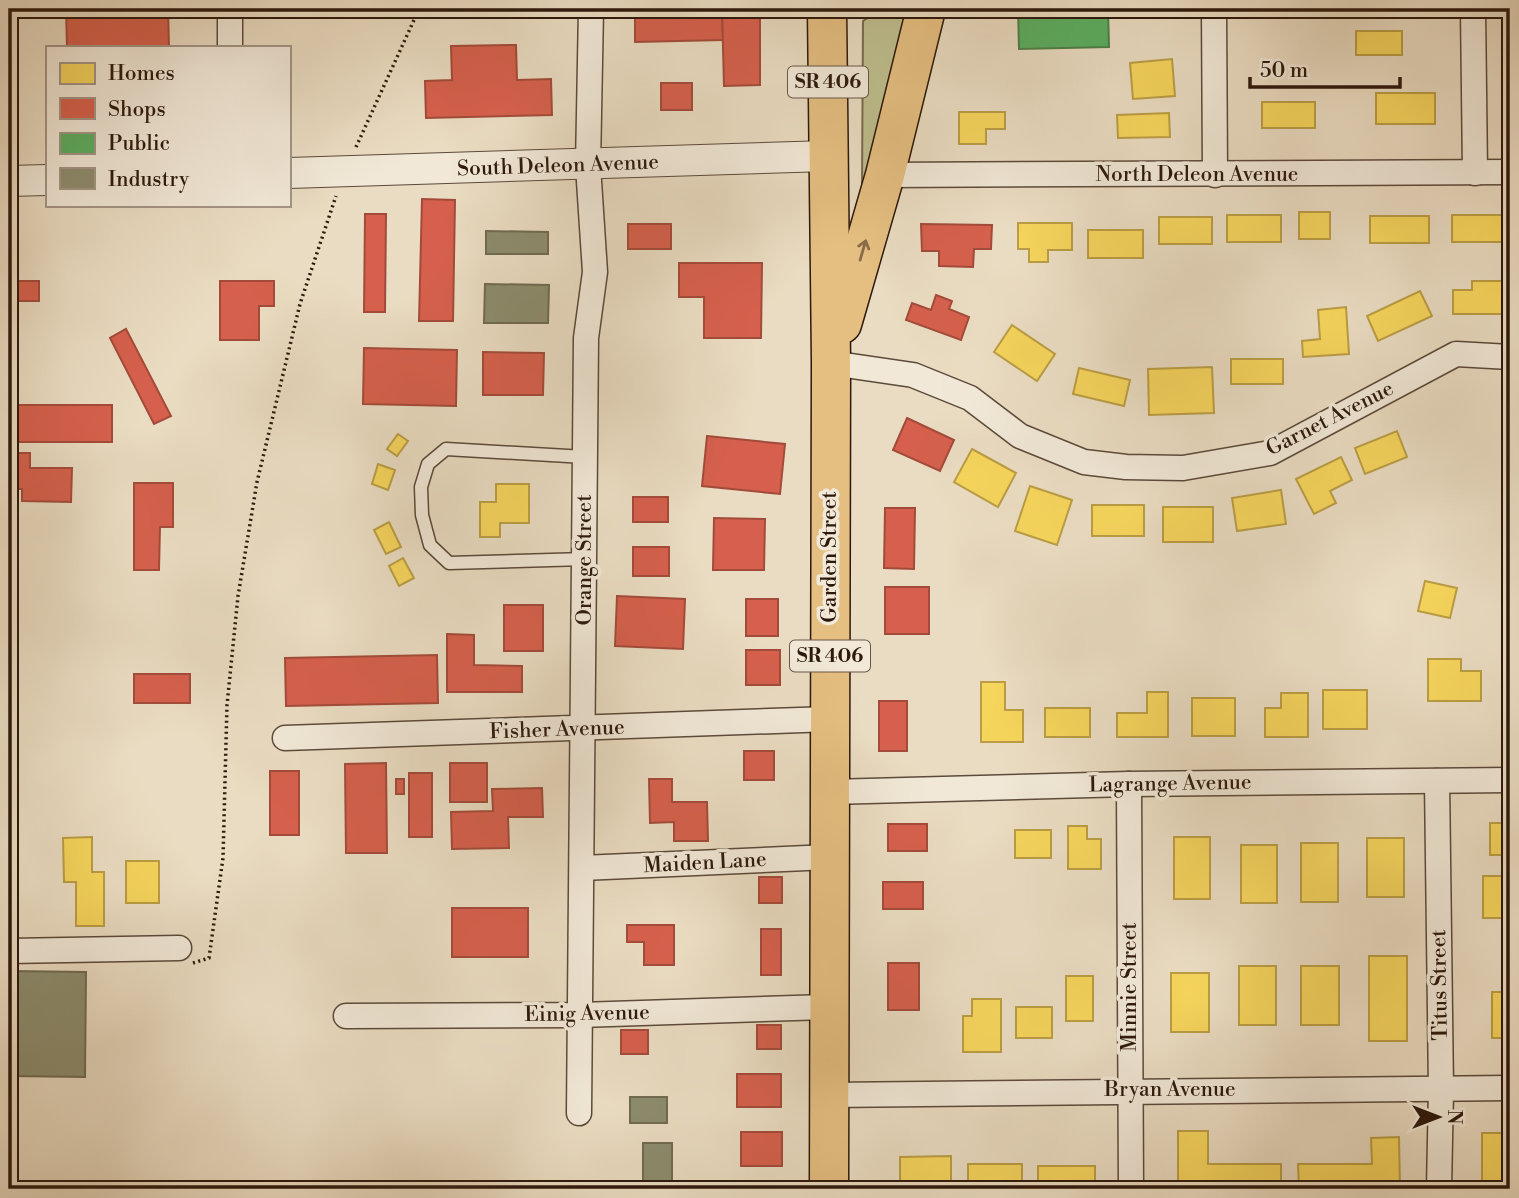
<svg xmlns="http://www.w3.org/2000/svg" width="1519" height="1198" font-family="'Libre Bodoni',serif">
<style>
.green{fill:#bebe8e;stroke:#766c4d;stroke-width:2}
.homes{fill:#f6d55c;stroke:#ba9d44;stroke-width:2}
.shops{fill:#d6604d;stroke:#a34b3a;stroke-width:2}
.public{fill:#5aae61;stroke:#4c8148;stroke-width:2}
.industry{fill:#8c8c6e;stroke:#706a51;stroke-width:2}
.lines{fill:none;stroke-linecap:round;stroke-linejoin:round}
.service-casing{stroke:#5c4a3a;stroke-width:15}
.minor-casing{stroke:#5c4a3a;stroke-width:27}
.tertiary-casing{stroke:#5c4a3a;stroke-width:32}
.primary-casing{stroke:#2d190c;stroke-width:41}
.path{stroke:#2d190c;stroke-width:3.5;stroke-dasharray:2 3.5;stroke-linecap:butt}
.service{stroke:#f1e8d7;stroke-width:12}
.minor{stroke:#f1e8d7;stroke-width:24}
.tertiary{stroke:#f1e8d7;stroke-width:30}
.primary{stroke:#e5be81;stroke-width:38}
.oneway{stroke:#896c46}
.labels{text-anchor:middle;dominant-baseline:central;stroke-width:7;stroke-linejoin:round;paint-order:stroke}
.shield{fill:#f1e8d7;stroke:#685749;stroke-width:2}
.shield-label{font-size:19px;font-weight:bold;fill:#2d190c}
.street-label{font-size:21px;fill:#2d190c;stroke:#f1e8d7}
</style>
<rect width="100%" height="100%" fill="#eadcc2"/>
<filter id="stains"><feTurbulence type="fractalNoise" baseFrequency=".00286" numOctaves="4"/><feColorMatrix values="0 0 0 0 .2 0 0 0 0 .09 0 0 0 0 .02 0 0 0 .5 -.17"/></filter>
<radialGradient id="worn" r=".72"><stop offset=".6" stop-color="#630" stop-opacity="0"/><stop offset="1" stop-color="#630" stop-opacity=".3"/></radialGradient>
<polygon class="green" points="912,10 862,188 863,21 874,14"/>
<g class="homes">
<rect x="1397" y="9" width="29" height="4"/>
<rect x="1356" y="31" width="46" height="24"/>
<polygon points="1172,59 1175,96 1133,99 1130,63"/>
<rect x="1376" y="93" width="59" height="31"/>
<rect x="1262" y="102" width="53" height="26"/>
<polygon points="959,112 1005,112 1005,129 986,129 986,144 959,144"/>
<polygon points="1169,113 1170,137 1118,138 1117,115"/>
<rect x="1299" y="212" width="31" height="27"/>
<rect x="1227" y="215" width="54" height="27"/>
<rect x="1452" y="215" width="58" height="27"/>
<rect x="1370" y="216" width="59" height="27"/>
<rect x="1159" y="217" width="53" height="27"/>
<polygon points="1018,223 1072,223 1072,250 1048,250 1048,262 1029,262 1029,249 1018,249"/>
<rect x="1088" y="230" width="55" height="28"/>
<polygon points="1472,281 1504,281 1504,314 1453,314 1453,290 1472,290"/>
<polygon points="1420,291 1432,316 1378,341 1367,316"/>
<polygon points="1346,307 1349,354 1303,357 1302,341 1320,339 1318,310"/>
<polygon points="1012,325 1055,354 1037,381 994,352"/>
<rect x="1231" y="359" width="52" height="25"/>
<polygon points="1212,367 1214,413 1149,415 1148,369"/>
<polygon points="1079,368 1130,380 1124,406 1073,394"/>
<polygon points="1397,431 1407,457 1365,474 1355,448"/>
<polygon points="398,434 408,441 397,456 387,449"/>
<polygon points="972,449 1016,473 998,507 954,482"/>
<polygon points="1341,457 1352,480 1330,491 1336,503 1314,514 1296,479"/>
<polygon points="378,464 395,470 388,490 372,484"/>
<polygon points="496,484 529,484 529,523 500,523 500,537 480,537 480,502 496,502"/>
<polygon points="1030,486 1072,500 1057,545 1015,531"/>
<polygon points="1281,490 1286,524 1237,531 1232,498"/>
<rect x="1092" y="505" width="52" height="31"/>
<rect x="1163" y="507" width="50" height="35"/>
<polygon points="389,522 401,547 386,554 374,530"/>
<polygon points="403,558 414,578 399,586 389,566"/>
<polygon points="1425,581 1457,588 1450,618 1418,611"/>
<polygon points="1428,659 1461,659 1461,671 1481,671 1481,701 1428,701"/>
<polygon points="981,682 1005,682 1005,710 1023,710 1023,742 981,742"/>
<rect x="1323" y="690" width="44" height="39"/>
<polygon points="1147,692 1168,692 1168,737 1117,737 1117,713 1147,713"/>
<polygon points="1281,693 1308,693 1308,737 1265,737 1265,708 1281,708"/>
<rect x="1192" y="698" width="43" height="38"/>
<rect x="1045" y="708" width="45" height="29"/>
<rect x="1490" y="823" width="20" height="32"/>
<polygon points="1068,826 1087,826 1087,839 1101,839 1101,869 1068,869"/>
<rect x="1015" y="830" width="36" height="28"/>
<polygon points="92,837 92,872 104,872 104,926 76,926 76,882 64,882 63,838"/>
<rect x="1174" y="837" width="36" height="62"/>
<rect x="1367" y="838" width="37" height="59"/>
<rect x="1301" y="843" width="37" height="59"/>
<rect x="1241" y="845" width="36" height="58"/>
<rect x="126" y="861" width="33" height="42"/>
<rect x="1483" y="876" width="27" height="42"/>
<rect x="1369" y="956" width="38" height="85"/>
<rect x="1239" y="966" width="37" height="59"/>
<rect x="1301" y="966" width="38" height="59"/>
<rect x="1171" y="973" width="38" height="59"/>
<rect x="1066" y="976" width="27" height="45"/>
<rect x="1492" y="992" width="18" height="46"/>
<polygon points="972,999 1001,999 1001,1052 963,1052 963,1016 972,1016"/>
<rect x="1016" y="1007" width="36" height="31"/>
<polygon points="1178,1131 1208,1131 1208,1164 1281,1164 1281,1189 1178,1189"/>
<rect x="1482" y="1133" width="28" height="56"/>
<polygon points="1399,1137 1400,1189 1299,1189 1298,1164 1372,1164 1371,1138"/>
<polygon points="951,1156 951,1189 900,1189 900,1157"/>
<rect x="968" y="1164" width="54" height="25"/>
<rect x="1038" y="1166" width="57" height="23"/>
</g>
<g class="shops">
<polygon points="66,9 168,9 169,47 67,47"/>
<polygon points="635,9 722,9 723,40 635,42"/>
<polygon points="722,9 760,9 760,85 724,86"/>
<polygon points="516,45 517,80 551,79 552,115 426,118 425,81 452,80 451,46"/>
<rect x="661" y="83" width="31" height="27"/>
<polygon points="422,199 455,200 453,321 419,321"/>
<polygon points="365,214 386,214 385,312 364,312"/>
<rect x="628" y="224" width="43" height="25"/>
<polygon points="921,224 992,225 991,249 974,249 973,267 939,266 939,251 922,251"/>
<polygon points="679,263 762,263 761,338 704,338 704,297 679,297"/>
<rect x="17" y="281" width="22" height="20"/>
<polygon points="220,281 274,281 274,306 259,306 259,340 220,340"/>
<polygon points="936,295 952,301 949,309 969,317 961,340 906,320 912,303 931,310"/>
<polygon points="126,329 171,416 154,424 110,338"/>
<polygon points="364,348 457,350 456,406 363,404"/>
<polygon points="483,352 544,353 543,395 483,395"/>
<rect x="18" y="405" width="94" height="37"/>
<polygon points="907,418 954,440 940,471 893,450"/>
<polygon points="707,436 785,444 780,494 702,486"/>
<polygon points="9,453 30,453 30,468 72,468 71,502 22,501 22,489 9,489"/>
<polygon points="134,483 173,483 173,527 160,527 159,570 134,570"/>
<rect x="633" y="497" width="35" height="25"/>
<polygon points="885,508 915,508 914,569 884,568"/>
<polygon points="714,518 765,519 764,570 713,570"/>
<rect x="633" y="547" width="36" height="29"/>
<rect x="885" y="587" width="44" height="47"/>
<polygon points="617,596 685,599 683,649 615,646"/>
<rect x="746" y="599" width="32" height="37"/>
<rect x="504" y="605" width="39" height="46"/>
<polygon points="447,634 474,635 474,665 522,666 522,692 447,692"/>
<rect x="746" y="650" width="34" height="35"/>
<polygon points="437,655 438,703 286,706 285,658"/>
<rect x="134" y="674" width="56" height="29"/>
<rect x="879" y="701" width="28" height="50"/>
<rect x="744" y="751" width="30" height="29"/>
<polygon points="386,763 387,853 346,853 345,764"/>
<rect x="450" y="763" width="37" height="39"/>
<rect x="270" y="771" width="29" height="64"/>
<rect x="409" y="773" width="23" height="64"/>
<rect x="396" y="779" width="8" height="15"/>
<polygon points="649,779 672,779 672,802 707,802 708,841 674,841 674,822 650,823"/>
<polygon points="542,788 543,817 508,817 509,848 452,849 451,812 493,811 492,789"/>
<rect x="888" y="824" width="39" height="27"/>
<rect x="759" y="877" width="23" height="26"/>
<rect x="883" y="882" width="40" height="27"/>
<rect x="452" y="908" width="76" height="49"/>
<polygon points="627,925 674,925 674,965 644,965 644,942 627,942"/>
<rect x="761" y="929" width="20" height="46"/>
<rect x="888" y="963" width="31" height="47"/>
<rect x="757" y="1025" width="24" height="24"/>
<rect x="621" y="1030" width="27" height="24"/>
<rect x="737" y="1074" width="44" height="33"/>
<rect x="741" y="1132" width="41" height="34"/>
</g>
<polygon class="public" points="1018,9 1108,9 1109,47 1019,49"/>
<g class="industry">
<polygon points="486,231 548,232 548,254 486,254"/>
<polygon points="485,284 549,285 548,323 484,323"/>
<polygon points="9,971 86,972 85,1077 9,1076"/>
<rect x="630" y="1097" width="37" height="26"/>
<rect x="643" y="1143" width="29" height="38"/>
</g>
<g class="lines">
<defs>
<polyline id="service" points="585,559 449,563 430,545 422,515 421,487 428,464 446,449 585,457"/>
<g id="minor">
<polyline points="1214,9 1215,175"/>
<polyline points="1473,9 1475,173"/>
<polyline points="230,47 230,9"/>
<polyline points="885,175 1510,172"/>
<polyline points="831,363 913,375 970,398 1020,436 1084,462 1126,467 1183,468 1270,453 1456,354 1510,357"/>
<polyline points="285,738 830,719"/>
<polyline points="1437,781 1441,1090 1439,1189"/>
<polyline points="1129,784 1131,1189"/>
<polyline points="830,792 1129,784 1510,780"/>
<polyline points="582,868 829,857"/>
<polyline points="9,951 179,948"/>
<polyline points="346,1016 580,1015 827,1007"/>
<polyline points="829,1095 1510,1088"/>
<polyline points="579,1113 586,338 595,272 588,166 591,9"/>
</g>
<g id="tertiary">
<polyline points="289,173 828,156"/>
<polyline points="9,181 47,180"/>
</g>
<g id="primary">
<polyline points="827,9 831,363 829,1189"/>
<polyline points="842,324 885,175 926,9"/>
</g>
</defs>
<use href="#service" class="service-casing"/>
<use href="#minor" class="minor-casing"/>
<use href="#tertiary" class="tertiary-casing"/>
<use href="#primary" class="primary-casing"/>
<g class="path">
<polyline points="356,147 419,9"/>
<polyline points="193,963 209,958 223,858 227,705 238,596 257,482 300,304 336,196"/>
</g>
<use href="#service" class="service"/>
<use href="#minor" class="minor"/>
<use href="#tertiary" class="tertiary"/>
<use href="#primary" class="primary"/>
</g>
<defs><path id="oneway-shaft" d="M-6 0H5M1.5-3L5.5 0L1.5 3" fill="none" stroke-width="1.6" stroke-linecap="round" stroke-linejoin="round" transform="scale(1.75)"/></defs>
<use class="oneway" href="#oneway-shaft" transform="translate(863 250) rotate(-74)"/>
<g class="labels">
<g class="shield">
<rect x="788" y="66.5" width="80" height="31" rx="5"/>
<rect x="790" y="640.5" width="80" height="31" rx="5"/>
</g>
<g class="shield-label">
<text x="828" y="82">SR 406</text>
<text x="830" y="656">SR 406</text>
</g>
<g class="street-label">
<text transform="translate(558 166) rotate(-2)">South Deleon Avenue</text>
<text x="1197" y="175">North Deleon Avenue</text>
<text transform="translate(1330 419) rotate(-27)">Garnet Avenue</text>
<text transform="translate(830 557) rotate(-90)">Garden Street</text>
<text transform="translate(585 560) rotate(-90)">Orange Street</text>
<text transform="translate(557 730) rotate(-2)">Fisher Avenue</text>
<text transform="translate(1170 784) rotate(-1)">Lagrange Avenue</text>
<text transform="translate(705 863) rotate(-3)">Maiden Lane</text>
<text transform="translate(1440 985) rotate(-91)">Titus Street</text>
<text transform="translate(1130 987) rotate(-90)">Minnie Street</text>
<text transform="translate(587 1014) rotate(-1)">Einig Avenue</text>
<text x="1170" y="1090">Bryan Avenue</text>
</g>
</g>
<rect width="1519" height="1198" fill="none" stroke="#eadcc2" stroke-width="35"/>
<rect x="10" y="10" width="1498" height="1177" fill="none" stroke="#2d190c" stroke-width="3.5"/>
<rect x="18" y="18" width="1484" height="1163" fill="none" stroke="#2d190c" stroke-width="2"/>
<rect x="46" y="46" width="245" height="161" fill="#f1e8d7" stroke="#a39586" stroke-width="2"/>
<rect x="60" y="63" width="35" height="21" fill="#f6d55c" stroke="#a39586" stroke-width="2"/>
<text x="108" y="80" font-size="21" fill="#2d190c">Homes</text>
<rect x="60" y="98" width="35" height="21" fill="#d6604d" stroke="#a39586" stroke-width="2"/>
<text x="108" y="116" font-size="21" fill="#2d190c">Shops</text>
<rect x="60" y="133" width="35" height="21" fill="#5aae61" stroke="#a39586" stroke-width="2"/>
<text x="108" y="150" font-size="21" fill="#2d190c">Public</text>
<rect x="60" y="168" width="35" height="21" fill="#8c8c6e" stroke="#a39586" stroke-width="2"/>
<text x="108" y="186" font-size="21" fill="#2d190c">Industry</text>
<g transform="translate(1438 1117) rotate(90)" stroke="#f1e8d7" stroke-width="5" paint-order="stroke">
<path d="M0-5L12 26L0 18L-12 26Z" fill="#2d190c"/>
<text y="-10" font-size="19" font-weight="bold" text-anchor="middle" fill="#2d190c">N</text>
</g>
<path d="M1250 77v10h150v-10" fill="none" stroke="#2d190c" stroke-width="3.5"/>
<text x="1260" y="77" font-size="21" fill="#2d190c" stroke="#f1e8d7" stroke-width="5" paint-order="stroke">50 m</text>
<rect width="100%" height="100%" filter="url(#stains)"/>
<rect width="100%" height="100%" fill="url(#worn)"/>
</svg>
